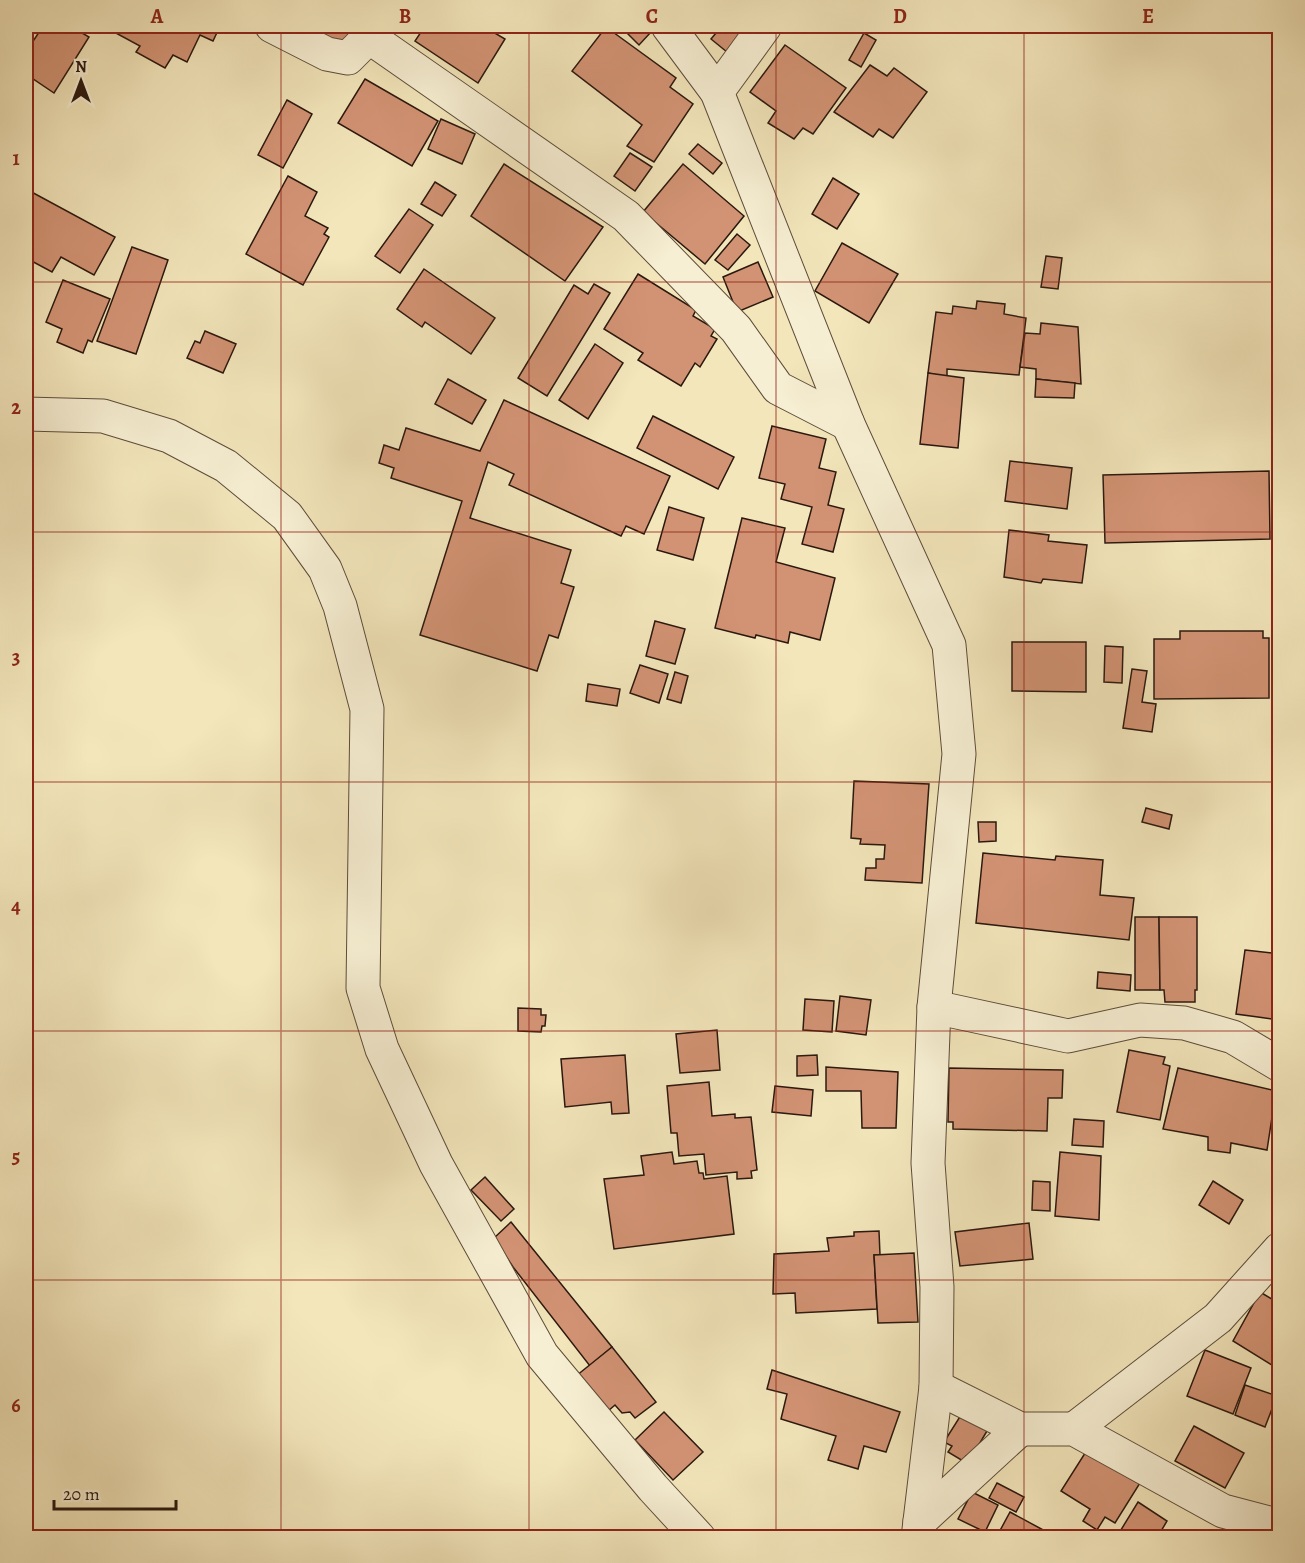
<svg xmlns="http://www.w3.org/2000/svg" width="1305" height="1563" font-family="Alegreya,serif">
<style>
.building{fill:#d29374;stroke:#2b180f;stroke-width:1.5}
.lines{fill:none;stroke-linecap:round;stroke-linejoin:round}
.minor-casing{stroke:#5d4c3a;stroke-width:35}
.minor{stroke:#f7efd3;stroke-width:33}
.grid{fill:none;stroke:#8f2418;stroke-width:1.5;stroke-opacity:0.55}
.neatline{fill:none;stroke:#8f2418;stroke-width:2}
.grid-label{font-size:20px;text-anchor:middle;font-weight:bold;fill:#8f2418}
</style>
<rect width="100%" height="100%" fill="#f3e6bb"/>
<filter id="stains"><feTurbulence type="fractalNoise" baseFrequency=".00333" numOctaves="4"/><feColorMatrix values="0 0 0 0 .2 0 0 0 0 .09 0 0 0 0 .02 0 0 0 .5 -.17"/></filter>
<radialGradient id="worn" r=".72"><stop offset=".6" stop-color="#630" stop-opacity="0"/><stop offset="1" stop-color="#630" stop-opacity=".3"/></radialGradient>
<g class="building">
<polygon points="43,26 86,26 82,33 89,37 54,93 26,74 26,52"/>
<polygon points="103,26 220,26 213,41 200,35 187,62 173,55 165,68 136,52 140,46"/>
<polygon points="302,26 353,26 343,44 336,44"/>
<polygon points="425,26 483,26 505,39 478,83 415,41"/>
<polygon points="623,26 645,26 651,32 639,45 626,32 628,30"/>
<polygon points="722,26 749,26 727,52 711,39"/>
<polygon points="606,27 676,78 670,87 693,104 654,162 627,146 642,125 572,71"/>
<polygon points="864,33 876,40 861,67 849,60"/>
<polygon points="785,45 846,88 813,134 803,128 794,139 768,123 776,111 750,92"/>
<polygon points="870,65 887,76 894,68 927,92 893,138 879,129 873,137 834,112"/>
<polygon points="365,79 438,121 412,166 338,123"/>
<polygon points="287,100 312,114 283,168 258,155"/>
<polygon points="441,119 475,134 462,164 428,149"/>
<polygon points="698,144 722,163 713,174 689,154"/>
<polygon points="630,153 652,167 635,191 614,176"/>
<polygon points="504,164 603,227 565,281 471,216"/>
<polygon points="683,164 744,216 705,264 643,212"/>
<polygon points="288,176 317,192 305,216 328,228 324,234 329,237 303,285 246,254"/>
<polygon points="833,178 859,194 837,229 812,214"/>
<polygon points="435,182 456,195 442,216 421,204"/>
<polygon points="26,189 115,237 94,275 61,257 52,272 26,258"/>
<polygon points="409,209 433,225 400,273 375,256"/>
<polygon points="737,234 750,245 728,270 715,260"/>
<polygon points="842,243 898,274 869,323 815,291"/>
<polygon points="132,247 168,260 136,354 97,341"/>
<polygon points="1046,256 1062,258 1058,289 1041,287"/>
<polygon points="758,262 773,297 737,312 723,277"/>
<polygon points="424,269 495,318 471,354 425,322 422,327 397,309"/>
<polygon points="638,274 696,310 693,316 715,329 711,336 717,339 700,367 695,363 681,386 638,360 643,353 604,329"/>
<polygon points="63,280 110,299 92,342 88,340 83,353 57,342 62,329 46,322"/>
<polygon points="594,284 610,293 547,396 518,378 574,285 588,294"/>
<polygon points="977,301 1005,304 1004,314 1026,318 1019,375 947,369 947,377 928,373 936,312 952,314 953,306 976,309"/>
<polygon points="1041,323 1078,327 1081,384 1036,379 1036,369 1020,367 1025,333 1040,334"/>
<polygon points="205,331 236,344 223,373 187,358 195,341 200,343"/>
<polygon points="595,344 623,363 588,419 559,400"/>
<polygon points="928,373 964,378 958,448 920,444"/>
<polygon points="448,379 486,400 472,424 435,404"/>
<polygon points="1036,379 1075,383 1074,398 1035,397"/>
<polygon points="504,400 670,476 644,534 626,526 621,536 509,485 514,474 488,462 470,518 571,550 561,583 574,587 558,638 549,635 537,671 420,635 462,501 391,478 394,468 379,463 384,445 399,450 406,428 480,451"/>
<polygon points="653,416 734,457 718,489 637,448"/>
<polygon points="772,426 826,439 819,468 836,472 828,505 844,509 833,552 802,544 812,507 781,499 785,484 759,478"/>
<polygon points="1010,461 1072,468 1067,509 1005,501"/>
<polygon points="1269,471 1270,539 1105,543 1103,475"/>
<polygon points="669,507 704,518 693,560 657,550"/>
<polygon points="742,518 785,528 776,562 835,578 820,640 790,632 788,643 756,635 755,638 715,628"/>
<polygon points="1009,530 1049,535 1048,541 1087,545 1082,583 1043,579 1041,583 1004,577"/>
<polygon points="1276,548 1280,548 1280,584"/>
<polygon points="655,621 685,629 675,664 646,656"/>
<polygon points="1180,631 1263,631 1263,638 1269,638 1269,698 1154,699 1154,639 1180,639"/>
<polygon points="1012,642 1086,642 1086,692 1012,691"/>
<polygon points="1105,646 1123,647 1122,683 1104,682"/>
<polygon points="640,665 668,674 659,703 630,693"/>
<polygon points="1132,669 1147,671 1142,702 1156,704 1152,732 1123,728"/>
<polygon points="675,672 688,676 681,703 667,699"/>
<polygon points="588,684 620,689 617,706 586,701"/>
<polygon points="854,781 929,784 922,883 865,880 866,868 876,868 876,859 884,859 885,845 860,844 861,839 851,838"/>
<polygon points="1146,808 1172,815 1169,829 1142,822"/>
<polygon points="978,822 996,822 996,841 979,842"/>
<polygon points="983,853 1055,860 1056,856 1103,860 1100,895 1134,898 1129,940 976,923"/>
<polygon points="1135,917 1159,917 1160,990 1135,990"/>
<polygon points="1159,917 1197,917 1197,990 1195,990 1195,1002 1165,1002 1164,990 1160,990"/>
<polygon points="1245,950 1280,954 1280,1020 1236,1014"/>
<polygon points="1098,972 1131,975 1130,991 1097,988"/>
<polygon points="840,996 871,1000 866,1035 836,1031"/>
<polygon points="805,999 834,1001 832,1032 803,1030"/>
<polygon points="518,1008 541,1009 541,1015 546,1015 545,1026 542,1026 541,1032 518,1031"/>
<polygon points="717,1030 720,1070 680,1073 676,1034"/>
<polygon points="1129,1050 1165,1057 1163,1064 1170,1066 1160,1120 1117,1112"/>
<polygon points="625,1055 629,1113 612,1114 611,1102 565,1107 561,1059"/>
<polygon points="817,1055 818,1075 797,1076 797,1056"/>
<polygon points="826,1067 898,1072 896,1128 862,1128 861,1091 826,1091"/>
<polygon points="949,1068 1063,1070 1062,1098 1048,1098 1047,1131 953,1129 953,1122 948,1122"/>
<polygon points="1178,1068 1276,1091 1267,1150 1231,1143 1230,1153 1208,1150 1208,1137 1163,1129"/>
<polygon points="709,1082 712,1116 735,1114 735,1118 751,1117 757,1170 751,1171 752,1178 737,1179 737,1172 706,1175 704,1154 679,1156 677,1133 671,1133 667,1086"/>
<polygon points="775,1086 813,1090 811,1116 772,1112"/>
<polygon points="1074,1119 1104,1121 1103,1147 1072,1145"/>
<polygon points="1280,1136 1280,1150 1273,1145"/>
<polygon points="672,1152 674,1164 697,1161 699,1173 703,1173 704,1179 727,1176 734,1234 614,1249 604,1179 644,1175 641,1156"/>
<polygon points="1060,1152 1101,1156 1099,1220 1055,1216"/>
<polygon points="485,1177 514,1209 501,1221 471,1190"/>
<polygon points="1033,1181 1050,1182 1050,1211 1032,1210"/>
<polygon points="1213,1181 1243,1200 1229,1224 1199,1205"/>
<polygon points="511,1222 612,1347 590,1366 513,1267 494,1238"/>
<polygon points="1029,1223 1033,1259 960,1266 955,1232"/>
<polygon points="879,1231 880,1255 874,1255 877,1309 796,1313 795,1293 773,1294 774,1254 829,1251 827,1238 854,1236 854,1232"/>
<polygon points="914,1253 918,1322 878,1323 874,1255"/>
<polygon points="1260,1292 1280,1304 1280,1370 1233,1341"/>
<polygon points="612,1347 656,1402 635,1418 630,1412 622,1413 615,1405 608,1411 576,1376"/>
<polygon points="1205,1350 1251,1368 1233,1414 1187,1396"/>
<polygon points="772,1370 900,1412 886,1452 864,1446 858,1469 828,1460 836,1436 781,1419 787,1394 767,1389"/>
<polygon points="1245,1385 1277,1396 1265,1427 1235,1415"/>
<polygon points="664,1412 703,1452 673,1480 635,1440"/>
<polygon points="961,1415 987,1431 971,1458 966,1456 963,1461 948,1452 952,1446 944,1442"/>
<polygon points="1194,1426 1244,1453 1225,1488 1175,1461"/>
<polygon points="1087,1450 1140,1483 1115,1523 1105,1517 1097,1530 1083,1521 1090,1509 1061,1491"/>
<polygon points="997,1483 1024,1497 1016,1512 989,1498"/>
<polygon points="972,1492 998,1505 985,1532 958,1519"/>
<polygon points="1138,1502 1167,1521 1157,1538 1116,1538"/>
<polygon points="1010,1512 1058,1538 996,1538"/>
</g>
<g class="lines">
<defs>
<g id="minor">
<polyline points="272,26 327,54 348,58 369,37 626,216 736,329 778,388 848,424"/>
<polyline points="668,26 717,92 848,424 949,645 959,754 934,1007 928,1163 937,1287 936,1387 918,1538"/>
<polyline points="717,92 765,26"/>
<polyline points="26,414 103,416 169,436 226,466 287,516 325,569 340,606 367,709 363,988 382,1049 436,1164 542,1355 653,1488 699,1538"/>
<polyline points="934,1007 1068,1036 1140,1020 1184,1023 1233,1037 1280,1065"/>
<polyline points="936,1387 1020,1429 1074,1429 1223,1511 1280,1526"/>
<polyline points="1074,1429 1218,1318 1280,1249"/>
<polyline points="920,1521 1020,1429"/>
</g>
</defs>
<use href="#minor" class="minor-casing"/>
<use href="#minor" class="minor"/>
</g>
<path class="grid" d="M281,26V1538M529,26V1538M776,26V1538M1024,26V1538M26,282H1280M26,532H1280M26,782H1280M26,1031H1280M26,1280H1280"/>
<rect width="1305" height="1563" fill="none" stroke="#f3e6bb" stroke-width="66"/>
<g transform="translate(81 81)" stroke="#f7efd3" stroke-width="4.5" paint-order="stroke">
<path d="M0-4.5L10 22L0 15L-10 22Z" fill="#2b180f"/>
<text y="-9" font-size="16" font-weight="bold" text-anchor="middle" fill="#2b180f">N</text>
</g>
<path d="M54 1500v9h122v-9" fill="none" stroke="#2b180f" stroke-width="3"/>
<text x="63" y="1500" font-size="18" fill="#2b180f" stroke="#f7efd3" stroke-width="4.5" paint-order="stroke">20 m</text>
<rect x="33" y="33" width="1239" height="1497" class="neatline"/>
<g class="grid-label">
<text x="157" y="23">A</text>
<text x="405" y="23">B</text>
<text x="652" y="23">C</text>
<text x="900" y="23">D</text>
<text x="1148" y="23">E</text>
<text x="16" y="165">1</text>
<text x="16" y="414">2</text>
<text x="16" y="664">3</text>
<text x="16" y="913">4</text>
<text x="16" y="1163">5</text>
<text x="16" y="1412">6</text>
</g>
<rect width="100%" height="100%" filter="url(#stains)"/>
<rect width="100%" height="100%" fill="url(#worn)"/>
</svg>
